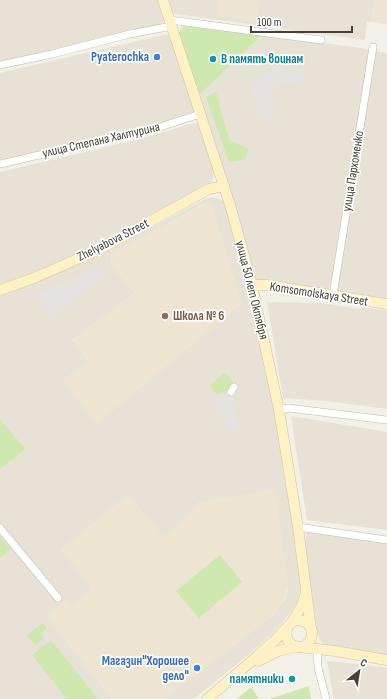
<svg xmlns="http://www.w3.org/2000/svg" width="387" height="699" font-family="'Sofia Sans Condensed',sans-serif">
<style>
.residential{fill:#e7e2d5;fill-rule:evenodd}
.education{fill:#ede5d1}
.green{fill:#cfe8b0}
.parking{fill:#e5e2df}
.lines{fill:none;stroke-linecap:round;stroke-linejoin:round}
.street-casing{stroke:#c2baad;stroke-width:8}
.secondary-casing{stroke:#d3c497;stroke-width:11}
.street{stroke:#fff;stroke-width:7}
.secondary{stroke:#fef1c6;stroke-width:10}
.shop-dot{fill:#3f7fe0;stroke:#fff;stroke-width:1.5}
.culture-dot{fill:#0f9aa8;stroke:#fff;stroke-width:1.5}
.education-dot{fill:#8d6e63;stroke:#fff;stroke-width:1.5}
.labels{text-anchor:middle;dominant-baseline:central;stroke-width:3.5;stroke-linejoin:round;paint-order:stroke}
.shop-label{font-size:13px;font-weight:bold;fill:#366cbe;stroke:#fff;text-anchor:end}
.culture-label{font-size:13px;font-weight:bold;fill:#0d838f;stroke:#fff;text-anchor:start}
.street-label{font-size:13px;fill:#474036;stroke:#fff}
.education-label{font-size:13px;font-weight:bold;fill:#785e54;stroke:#fff;text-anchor:start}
</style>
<rect width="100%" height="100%" fill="#f3f0e7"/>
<g class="residential">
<polygon points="0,0 159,0 165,20 161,25 0,64"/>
<polygon points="167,0 375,0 371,22 367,22 365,38 364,40 176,14 172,12"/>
<polygon points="163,35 167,35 170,37 195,114 0,166 0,73"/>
<polygon points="262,35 361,48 370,51 330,290 257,282 199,95"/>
<polygon points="374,51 387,53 387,302 339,295 335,288"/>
<polygon points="195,123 199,123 214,171 213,179 208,187 161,213 94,246 31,273 0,284 0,172 136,140"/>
<path d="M212,197L222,200L225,202L228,209L248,293L271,395L294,522L301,588L297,602L287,617L273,633L260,645L194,699H164L274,614L285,600L288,588L199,502L165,539L128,495L61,550L93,588L71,607L47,616L112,699H0V558L11,549L0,537V296L20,289L96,257L205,199ZM205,203H210L212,206L241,304L97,423L63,380L89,362L72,340L135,293L112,266L111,255Z"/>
<polygon points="267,302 320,303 361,309 361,307 387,311 387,409 326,401 283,398"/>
<polygon points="291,416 387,432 387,530 307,520"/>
<polygon points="309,532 387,542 387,657 325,646 321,642 317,632 305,541 306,534"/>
<polygon points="327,661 358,664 387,668 387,699 334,699"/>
</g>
<g class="education">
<polygon points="216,0 260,0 257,21 219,16"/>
<polygon points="375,0 387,0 387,24 371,22"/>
<polygon points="205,203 210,203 212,206 241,304 96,424 63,380 89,362 72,340 135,293 112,266 111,255"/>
<polygon points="275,489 288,582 286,595 282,604 274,614 265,621 164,699 112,699 47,616 65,600 71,606 93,588 61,550 128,495 165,538 199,502"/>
</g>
<g class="green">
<polygon points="184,26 191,27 262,35 199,95 179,33 181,29"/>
<polygon points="216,92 229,140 249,149 245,160 229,162 206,97"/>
<polygon points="225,372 231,379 233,388 217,395 210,385"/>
<polygon points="0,419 25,449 0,469"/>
<polygon points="0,537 11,549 0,558"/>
<polygon points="220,555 242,582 199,618 176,591"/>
<polygon points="43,623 47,628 41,633 44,638 35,645 27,635"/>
<polygon points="51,640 98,699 67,699 32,655"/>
<polygon points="309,686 311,699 269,699 272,698"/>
<polygon points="251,687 259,699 237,699"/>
</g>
<g class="parking">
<polygon points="270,71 302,71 303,84 290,83 274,86 270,100 276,109 273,119 259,118 252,95 252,85"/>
<polygon points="99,266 105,274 52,320 34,295"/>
<polygon points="231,392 239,430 228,430 210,399"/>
</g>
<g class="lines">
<defs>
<g id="street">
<polyline points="170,20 321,40"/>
<polyline points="0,65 52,54 130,34 172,26"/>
<polyline points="0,164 160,127 200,114"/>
<polyline points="333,295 373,47"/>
<polyline points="231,392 234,387"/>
<polyline points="279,410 288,408 387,420"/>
<polyline points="298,527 387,540"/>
<polyline points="0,528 58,598"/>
<polyline points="317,649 318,667 326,699"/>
</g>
<g id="secondary">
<polyline points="163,0 231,208 251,281 279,410 298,527 311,629"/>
<polyline points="252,285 267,285 387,304"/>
<polyline points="0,290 34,278 98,250 209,189 224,186"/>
<polyline points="292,622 302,605 306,592"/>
<polyline points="299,647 335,651 387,660"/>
<polyline points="258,661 278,651 296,647"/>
<path d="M207,699C230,680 252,661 274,641C280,636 288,624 294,621C298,619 304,621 308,624C316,632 311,642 303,647C291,648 283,639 288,627"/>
</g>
</defs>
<use href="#street" class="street-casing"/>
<use href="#secondary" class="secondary-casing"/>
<use href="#street" class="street"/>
<use href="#secondary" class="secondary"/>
</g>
<g class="shop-dot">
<circle cx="157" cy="57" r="4"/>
<circle cx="197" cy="668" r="4"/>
</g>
<g class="culture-dot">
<circle cx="213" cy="59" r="4"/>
<circle cx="292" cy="679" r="4"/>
</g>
<circle class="education-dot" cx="165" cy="316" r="4"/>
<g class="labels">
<g class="shop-label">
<text x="149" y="57">Pyaterochka</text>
<text x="189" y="661">Магазин"Хорошее<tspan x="189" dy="15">дело"</tspan></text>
</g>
<g class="culture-label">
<text x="221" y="59">В память воинам</text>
<text x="284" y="679" text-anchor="end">памятники</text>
</g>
<g class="street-label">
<text transform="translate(101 140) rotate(-13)">улица Степана Халтурина</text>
<text transform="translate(353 171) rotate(-81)">улица Пархоменко</text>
<text transform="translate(113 240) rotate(-27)">Zhelyabova Street</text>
<text transform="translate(252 290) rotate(76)">улица 50 лет Октября</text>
<text transform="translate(319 294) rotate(9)">Komsomolskaya Street</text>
</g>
<g class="education-label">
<text x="173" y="316">Школа № 6</text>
</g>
</g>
<g transform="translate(359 671) rotate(30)" stroke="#ffffff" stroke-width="3" paint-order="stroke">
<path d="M0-3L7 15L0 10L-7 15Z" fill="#474036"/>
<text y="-6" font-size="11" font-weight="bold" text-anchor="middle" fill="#474036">С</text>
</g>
<path d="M251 26v6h101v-6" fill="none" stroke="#474036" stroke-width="2"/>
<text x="257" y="26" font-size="12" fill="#474036" stroke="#ffffff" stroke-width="3" paint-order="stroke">100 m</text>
</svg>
